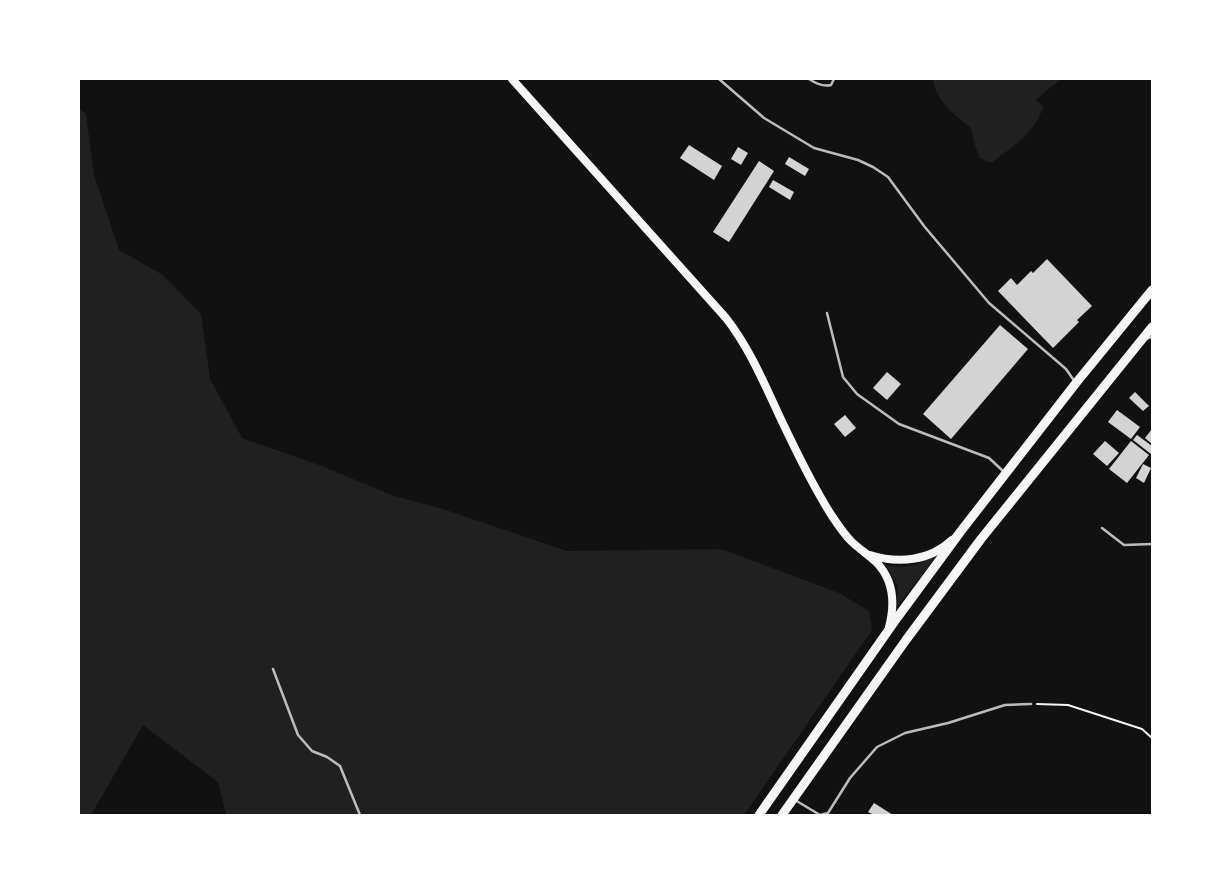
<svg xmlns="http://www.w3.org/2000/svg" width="1231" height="894" font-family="Mulish,sans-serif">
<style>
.green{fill:#202020}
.building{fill:#d3d3d3}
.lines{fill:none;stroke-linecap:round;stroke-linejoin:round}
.path{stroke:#f5f5f5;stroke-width:2}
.service{stroke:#bcbcbc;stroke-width:2.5}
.secondary{stroke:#f5f5f5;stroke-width:8}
.trunk{stroke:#f5f5f5;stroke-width:9}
</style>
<rect width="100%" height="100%" fill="#111"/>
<g class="green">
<path d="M933,79H1063C1052,84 1045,93 1035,100L1044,106C1032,136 1016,144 991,163L980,158L975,146L971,128C957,117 934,99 933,79Z"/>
<polygon points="79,109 86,114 94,175 119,250 163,275 201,314 210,379 242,438 322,466 394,496 443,509 567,551 721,549 839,593 869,611 872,630 744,815 226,815 218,782 143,725 91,815 79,815"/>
<path d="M940,551L897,607L898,587L886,565C912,569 919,565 940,551Z"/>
</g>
<g class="building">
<polygon points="689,145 722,166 714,180 680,158"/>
<polygon points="738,147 748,153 741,165 731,159"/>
<polygon points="789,157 809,169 805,176 785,164"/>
<polygon points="759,161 774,171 729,242 713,232"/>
<polygon points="773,180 794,192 790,200 769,187"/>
<polygon points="1047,259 1092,306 1077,320 1079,322 1053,348 998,291 1011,278 1017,285 1031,271 1033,273"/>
<polygon points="1000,325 1028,349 951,439 923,414"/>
<polygon points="887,372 901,384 887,400 873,388"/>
<polygon points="1135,392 1149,406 1143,411 1129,398"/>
<polygon points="1117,410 1140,427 1131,439 1108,422"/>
<polygon points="845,415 856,428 845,437 834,424"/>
<polygon points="1152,429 1152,444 1145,438"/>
<polygon points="1137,435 1152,446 1151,454 1133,440"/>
<polygon points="1105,441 1119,453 1107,466 1093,454"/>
<polygon points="1131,441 1149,455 1127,483 1109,469"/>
<polygon points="1143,464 1151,468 1144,483 1136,478"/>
<polygon points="874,803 893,815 874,815 868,812"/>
</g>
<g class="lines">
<polyline class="path" points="1037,704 1068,705 1142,729 1152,738"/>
<g class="service">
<polyline points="719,79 764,118 814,148 858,160 873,167 888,177 924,226 989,303 1066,369 1075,382"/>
<path d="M809,79C815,83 823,87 831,85L834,79"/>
<polyline points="827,313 843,377 857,394 899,424 989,458 1003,471"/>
<polyline points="1145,339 1152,337"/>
<polyline points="1102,528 1124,545 1152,544"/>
<polyline points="273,669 298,735 312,751 327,757 340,766 360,815"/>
<polyline points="795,800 820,815 828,813 850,778 877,747 905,733 948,723 1005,705 1031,704"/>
</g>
<g class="secondary">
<path d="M512,79L726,318C754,354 769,396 789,436C802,463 816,491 832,516C838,525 844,534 851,541C859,549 869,555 877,563C894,581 895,604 889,627"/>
<path d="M870,555C898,564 930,561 952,540"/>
</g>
<g class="trunk">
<polyline points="759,815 897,618 961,531 1076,383 1152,290"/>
<polyline points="782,815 906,640 981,539 1152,327"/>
</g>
</g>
<rect width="1231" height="894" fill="none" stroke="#ffffff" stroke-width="160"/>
</svg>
